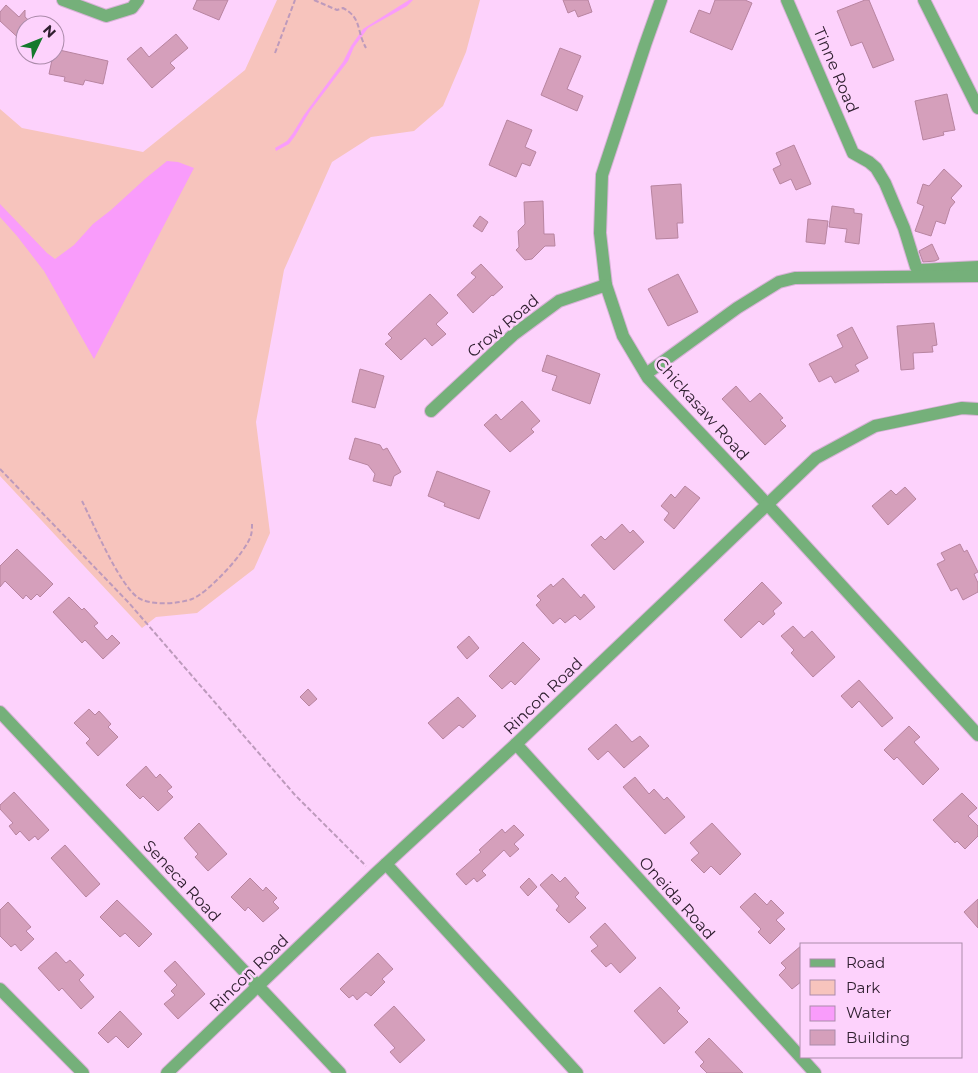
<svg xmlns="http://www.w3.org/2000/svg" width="978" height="1073" font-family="Montserrat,sans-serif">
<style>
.green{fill:#f7c4bd}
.water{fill:#f99cfb}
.building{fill:#d59fbb;stroke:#b884a0}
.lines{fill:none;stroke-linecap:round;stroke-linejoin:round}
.minor-casing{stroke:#d8b2d7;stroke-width:14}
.path{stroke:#bd9abc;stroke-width:2;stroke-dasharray:5 2.5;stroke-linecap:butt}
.minor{stroke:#75b07a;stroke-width:12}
.labels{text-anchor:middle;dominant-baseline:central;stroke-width:5;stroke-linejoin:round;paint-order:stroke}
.street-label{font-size:16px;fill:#302030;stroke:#fdd2fc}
</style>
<rect width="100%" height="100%" fill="#fdd2fc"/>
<polygon class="green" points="277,0 480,0 466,52 443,106 414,131 371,137 332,162 284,270 256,422 270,533 254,569 197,613 156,617 142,628 0,476 0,109 22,128 143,152 245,70"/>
<g class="water">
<polygon points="409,0 413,0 407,6 368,28 354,47 348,61 310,111 295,136 289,144 276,151 275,148 287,141 293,133 304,115 343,62 351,46 363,29"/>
<polygon points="167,161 178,162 194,168 94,359 44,271 17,236 0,217 0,204 47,253 55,259 74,245 93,224 111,210 146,178"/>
</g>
<g class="building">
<polygon points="197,0 228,0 219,20 193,9"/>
<polygon points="563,0 588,0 592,12 578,17 575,10 568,13"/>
<polygon points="715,0 745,0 752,3 732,50 690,32 699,10 710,14"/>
<polygon points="865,0 869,0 894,60 873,68 862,42 851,46 837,11"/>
<polygon points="6,5 19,17 25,10 25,17 34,25 25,25 25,44 0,21 0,12"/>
<polygon points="176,34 188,48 170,63 175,68 152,88 127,59 141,47 149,57"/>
<polygon points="560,48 581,56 567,89 583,96 577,111 541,95"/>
<polygon points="55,49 108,61 103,84 85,80 83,85 64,81 65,77 49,74 53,55 55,55"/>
<polygon points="947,94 955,130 943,132 944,135 923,140 915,101"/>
<polygon points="507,120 532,130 525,147 536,152 530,166 522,163 516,177 489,165"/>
<polygon points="794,145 811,184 796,190 791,179 780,184 773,169 781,165 776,153"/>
<polygon points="944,169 962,186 951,198 955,202 950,208 945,224 936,221 931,236 915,231 924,206 917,203 923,184 929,186"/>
<polygon points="681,184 683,223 677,223 678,238 656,239 651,186"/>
<polygon points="543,201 544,234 554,234 555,246 545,246 532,259 525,260 516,250 519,247 518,231 525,224 524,202"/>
<polygon points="832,206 854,209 854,213 862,214 859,244 845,242 847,229 829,227"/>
<polygon points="480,216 488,222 482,232 473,226"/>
<polygon points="808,219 828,221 825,244 806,242"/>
<polygon points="932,244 939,259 935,261 923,262 919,251"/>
<polygon points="481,264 503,287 493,296 492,295 473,313 457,295 476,277 471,273"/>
<polygon points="678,274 698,312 668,326 648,289"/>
<polygon points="430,294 448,313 436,324 446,334 432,346 425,338 401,360 385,344 392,338 388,334"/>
<polygon points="934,323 937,345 932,346 933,352 913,353 914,369 901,370 897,326"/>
<polygon points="852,327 868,358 855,365 859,371 835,383 831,376 819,382 809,364 843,347 837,335"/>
<polygon points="547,355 600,374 590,404 552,390 557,376 542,371"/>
<polygon points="360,369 384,376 375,408 352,402"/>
<polygon points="736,386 750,402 760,393 783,418 780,420 786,426 765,445 722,399"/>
<polygon points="522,401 540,421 531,429 534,432 510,452 484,425 496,414 501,420"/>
<polygon points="355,438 380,445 383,450 387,448 401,472 394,476 391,486 373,481 375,474 368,465 349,459"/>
<polygon points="437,471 490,491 479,519 444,506 445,503 428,496"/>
<polygon points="685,486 700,498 674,529 664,520 669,513 661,506 671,494 675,498"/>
<polygon points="905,487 916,499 888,525 872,506 891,490 896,495"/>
<polygon points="622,524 630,533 633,530 644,542 614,570 591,545 601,536 605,540"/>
<polygon points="960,544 964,552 967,550 978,572 974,574 978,583 978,592 963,600 957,588 951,591 937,564 945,560 941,553"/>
<polygon points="17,549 53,584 40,597 37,594 31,600 26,595 23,599 5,581 0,587 0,566"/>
<polygon points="563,578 581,598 584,594 595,607 580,620 575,615 565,623 560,618 553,624 536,605 541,600 537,596 551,584 553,587"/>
<polygon points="762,582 782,603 773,611 775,614 763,625 759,621 741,638 724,620"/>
<polygon points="69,597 82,610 84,608 98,623 94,626 107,640 112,635 120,643 103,659 85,640 82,643 53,612"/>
<polygon points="793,626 804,638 812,631 835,657 813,677 791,653 794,650 781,636"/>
<polygon points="469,636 479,648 467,659 457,647"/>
<polygon points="523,642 540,659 515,685 511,681 502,689 489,676"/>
<polygon points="859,680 893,718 882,727 859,701 852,708 841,696"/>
<polygon points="308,689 317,699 309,706 300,697"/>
<polygon points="458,697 476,716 463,728 459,725 443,739 428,723"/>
<polygon points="89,709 95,715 99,711 111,724 108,727 118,737 98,756 86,743 90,739 74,723"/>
<polygon points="616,724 632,742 640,736 649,746 624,768 608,751 598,760 588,749"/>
<polygon points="909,726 920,737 914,742 939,769 923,785 897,757 894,760 884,750"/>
<polygon points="146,766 156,778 160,774 172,787 167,791 173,797 158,811 143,796 140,799 126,785"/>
<polygon points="635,777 649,794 654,789 664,800 667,797 685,817 665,834 623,787"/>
<polygon points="14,792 49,830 38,840 35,836 29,841 20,831 16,835 9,826 13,823 0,809 0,805"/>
<polygon points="962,793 977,808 968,816 978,826 978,836 965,849 957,841 955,843 933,820"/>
<polygon points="199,823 227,854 208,871 195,857 198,854 184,838"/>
<polygon points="712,823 741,854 720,875 711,866 704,873 691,860 699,853 690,843"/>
<polygon points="514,825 524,835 514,844 519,849 510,857 504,850 482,871 486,875 477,882 474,878 466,885 456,874 481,852 479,850 502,829 505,833"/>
<polygon points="65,845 100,884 86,897 51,858"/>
<polygon points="552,874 560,882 565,877 579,893 575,897 586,908 569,923 556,910 559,906 540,885"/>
<polygon points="250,878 263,891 266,887 277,898 273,902 279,908 263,922 248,907 245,911 231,897"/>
<polygon points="529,878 537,887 528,896 520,887"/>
<polygon points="755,893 767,905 771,900 784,913 776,920 785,929 770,944 758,932 761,929 740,907"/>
<polygon points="978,899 978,928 964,912"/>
<polygon points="117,900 152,934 139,947 125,933 120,937 100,917"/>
<polygon points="8,902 31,927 26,931 34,939 21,951 15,944 11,947 0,936 0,910"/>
<polygon points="605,923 636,958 620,973 611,963 606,967 591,951 598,946 590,937"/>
<polygon points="802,945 802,981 792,989 779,975 786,968 781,963"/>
<polygon points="56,952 66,963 70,960 84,975 79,980 94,997 81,1009 62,988 59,991 38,968"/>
<polygon points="378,953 393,969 382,979 385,982 371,996 366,992 357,1000 353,995 349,998 340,989"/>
<polygon points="175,961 205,994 178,1019 164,1004 175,995 171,991 177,985 164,971"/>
<polygon points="660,987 680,1008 677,1011 688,1022 664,1044 634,1011"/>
<polygon points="394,1006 425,1040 400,1063 390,1052 395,1048 374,1025"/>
<polygon points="120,1011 142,1034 128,1048 116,1036 108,1043 98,1033"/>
<polygon points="709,1038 743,1073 707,1073 700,1066 704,1062 695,1052"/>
</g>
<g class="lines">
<defs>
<g id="minor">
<polyline points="63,0 106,16 132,8 138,0"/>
<polyline points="661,0 645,45 602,175 600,233 606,285 623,336 648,378 767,504 978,735"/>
<polyline points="787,0 853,153 869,162 876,168 885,183 904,228 916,267 919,270 978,267"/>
<polyline points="924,0 978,108"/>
<polyline points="646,374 737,308 779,282 795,278 978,276"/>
<polyline points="431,411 513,335 559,301 606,285"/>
<polyline points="0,712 340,1073"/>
<polyline points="516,744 815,1073"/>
<polyline points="386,864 577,1073"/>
<polyline points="0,989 83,1073"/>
<polyline points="167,1073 375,874 516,744 816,458 875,426 962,408 978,409"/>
</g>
</defs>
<use href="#minor" class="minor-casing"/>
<g class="path">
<path d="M314,0L337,10L343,8C362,18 356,30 366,48"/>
<polyline points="275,53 295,0"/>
<polyline points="0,469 129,603 295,795 366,866"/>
<path d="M82,501C94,525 118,582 137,597C149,606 179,604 192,599C208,593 247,551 251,535C252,532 252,527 252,524"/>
</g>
<use href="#minor" class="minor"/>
</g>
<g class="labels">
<g class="street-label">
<text transform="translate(836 70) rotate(67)">Tinne Road</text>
<text transform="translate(503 326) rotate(-40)">Crow Road</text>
<text transform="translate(702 409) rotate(48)">Chickasaw Road</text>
<text transform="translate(543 696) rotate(-44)">Rincon Road</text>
<text transform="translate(182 881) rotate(47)">Seneca Road</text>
<text transform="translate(677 898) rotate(48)">Oneida Road</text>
<text transform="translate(249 973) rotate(-44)">Rincon Road</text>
</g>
</g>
<rect x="800" y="943" width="162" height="115" fill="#fdd2fc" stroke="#ab8baa"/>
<rect x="810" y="959" width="25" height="8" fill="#75b07a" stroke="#ab8baa"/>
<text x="846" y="968" font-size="15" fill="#302030">Road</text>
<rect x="810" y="980" width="25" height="15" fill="#f7c4bd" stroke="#ab8baa"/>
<text x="846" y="993" font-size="15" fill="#302030">Park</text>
<rect x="810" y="1006" width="25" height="15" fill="#f99cfb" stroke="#ab8baa"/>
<text x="846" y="1018" font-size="15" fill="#302030">Water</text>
<rect x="810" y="1030" width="25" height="15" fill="#d59fbb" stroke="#ab8baa"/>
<text x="846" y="1043" font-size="15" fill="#302030">Building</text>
<g transform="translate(40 40) rotate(47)"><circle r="24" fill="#fdd2fc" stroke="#ab8baa"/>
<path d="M0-4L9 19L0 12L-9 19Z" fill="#14792c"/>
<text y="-8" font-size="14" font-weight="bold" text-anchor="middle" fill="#302030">N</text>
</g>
</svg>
